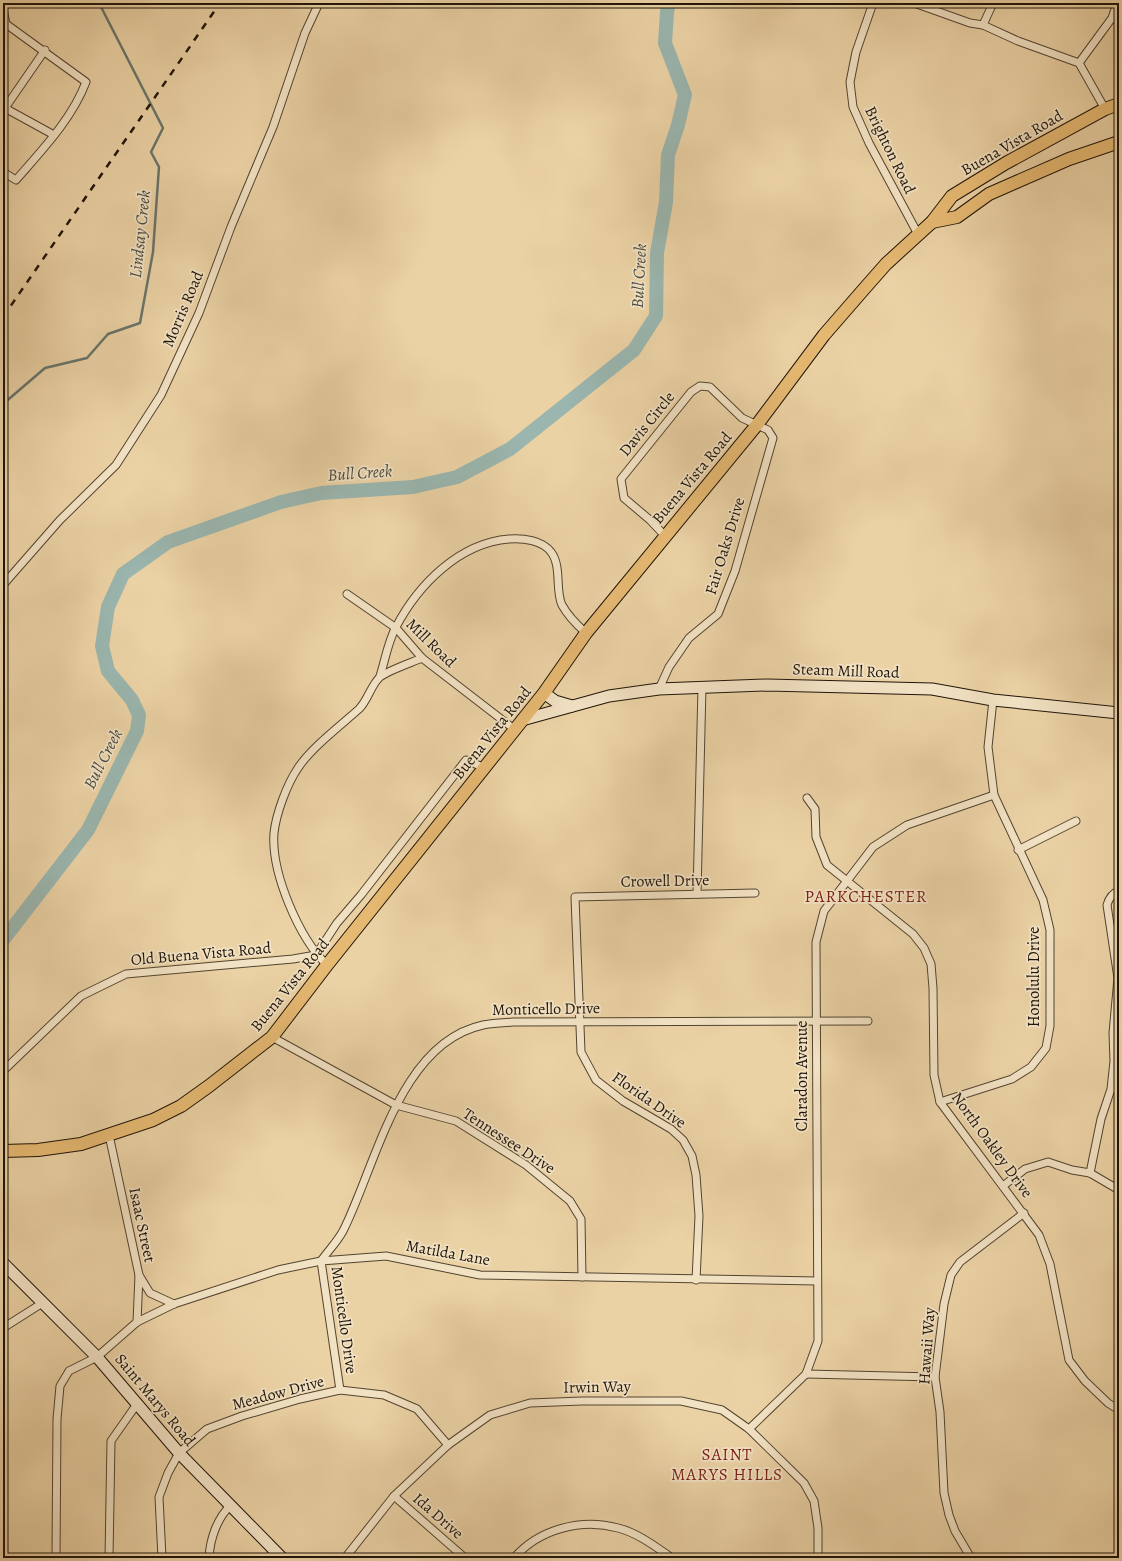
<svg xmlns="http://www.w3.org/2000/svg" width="1122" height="1561" font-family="Alegreya,serif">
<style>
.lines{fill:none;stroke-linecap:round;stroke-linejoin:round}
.stream{stroke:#69756d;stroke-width:2.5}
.river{stroke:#9ab6af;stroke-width:14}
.street-casing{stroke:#524430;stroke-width:9}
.secondary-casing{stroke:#1f1409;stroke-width:13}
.primary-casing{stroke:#1f1409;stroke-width:14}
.street{stroke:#f2e2c4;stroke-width:7}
.secondary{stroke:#f2e2c4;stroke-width:11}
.primary{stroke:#e6b972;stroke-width:12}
.rail{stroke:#1f1409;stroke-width:2.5;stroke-dasharray:7 7;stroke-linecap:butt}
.labels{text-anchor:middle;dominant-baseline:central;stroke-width:3.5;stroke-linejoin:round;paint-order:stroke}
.street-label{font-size:16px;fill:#1f1409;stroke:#f2e2c4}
.water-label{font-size:17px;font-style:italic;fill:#4a4d43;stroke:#f2e2c4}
.neighbourhood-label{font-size:17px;letter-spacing:1px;fill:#7a1f14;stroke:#f2e2c4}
</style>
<rect width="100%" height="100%" fill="#ebd2a5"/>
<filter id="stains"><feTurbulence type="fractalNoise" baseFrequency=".005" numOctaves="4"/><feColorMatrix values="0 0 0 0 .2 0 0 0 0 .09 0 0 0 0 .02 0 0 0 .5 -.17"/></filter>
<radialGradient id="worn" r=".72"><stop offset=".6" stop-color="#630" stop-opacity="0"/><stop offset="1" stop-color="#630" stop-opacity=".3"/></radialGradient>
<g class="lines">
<polyline class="stream" points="3,404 45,368 87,358 108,334 140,323 153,252 159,167 151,152 163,128 99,3"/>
<polyline class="river" points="3,940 88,830 137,731 139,715 132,700 108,671 102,646 108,607 123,574 168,542 281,502 321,493 413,487 457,477 510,449 634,350 656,316 657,253 666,202 668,155 678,125 685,95 665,43 667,12 669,3"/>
<defs>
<g id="street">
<polyline points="873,3 856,52 850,82 853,107 869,143 919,236"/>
<polyline points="914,3 970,23 983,25 1018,41 1079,63 1105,109"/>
<polyline points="3,9 6,24"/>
<polyline points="983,25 993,3"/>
<polyline points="1079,63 1112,18 1117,3"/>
<polyline points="3,107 54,135"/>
<polyline points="5,108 45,50"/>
<path d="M3,172L16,180C42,150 72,119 86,82L6,24"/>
<polyline points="3,585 60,520 116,465 161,395 199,313 231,227 273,127 305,33 319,3"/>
<polyline points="347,594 396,628 422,658 514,729"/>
<path d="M380,676C385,661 388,641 396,627C418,585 459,543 509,539C523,538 542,540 551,552C562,566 555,591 562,605C568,616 577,625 586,633"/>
<polyline points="659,689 669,667 689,638 718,614 735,571 773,438 768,430 742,418 710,387 700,386 691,392 621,479 624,498 650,520 665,536"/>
<polyline points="807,798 815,809 816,837 827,865 913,934 924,948 931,964 933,988 934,1075 940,1102 1039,1235 1050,1264 1069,1360 1085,1381 1108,1403 1119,1410"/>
<polyline points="1018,850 1076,821"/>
<polyline points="697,894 702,687"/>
<polyline points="316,955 337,923 361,895 466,760 485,768"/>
<path d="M327,965C299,938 271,873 274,833C276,814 287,784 298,768C311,748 340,726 359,709C368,700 371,685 380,677C387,671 413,662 422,658"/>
<polyline points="272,1037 396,1105 456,1121 526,1165 570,1201 581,1219 582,1277"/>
<polyline points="3,1071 81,996 126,974 293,959 316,955"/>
<polyline points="940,1102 1012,1079 1031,1067 1046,1048 1050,1026 1050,930 1043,900 994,795 988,747 993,700"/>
<polyline points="109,1135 139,1275 150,1293 174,1304"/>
<path d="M1090,1173L1101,1119L1111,1089L1114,1061L1113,1033L1118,978L1107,905C1109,898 1112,893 1119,891"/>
<polyline points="1003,1186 1025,1169 1048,1162 1072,1170 1090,1173 1119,1190"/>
<polyline points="696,1280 699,1216 696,1175 692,1156 683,1140 671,1129 623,1101 596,1080 581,1052 575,897 755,893"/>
<polyline points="137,1322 139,1275"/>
<polyline points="3,1328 44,1302"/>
<polyline points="806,1374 935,1377"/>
<path d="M340,1390L321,1261C328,1251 337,1242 343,1231C376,1166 399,1043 483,1025C492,1023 503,1023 513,1022L868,1021"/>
<polyline points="749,1429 806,1374 818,1341 816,942 824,911 873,847 907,825 994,795"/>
<polyline points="394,1496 465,1558"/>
<polyline points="56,1558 57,1419 60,1386 69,1371 97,1357 137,1322 174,1304 278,1270 321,1261 386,1256 480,1275 817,1281"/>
<polyline points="109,1558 111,1441 137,1404"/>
<polyline points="162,1558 159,1497 168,1473 179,1453 207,1429 242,1416 300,1399 340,1390 384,1395 417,1409 448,1445"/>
<path d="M209,1558C210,1539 217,1518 231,1505"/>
<polyline points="345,1558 394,1496 448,1445 490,1415 530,1403 582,1401 681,1401 722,1410 749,1429 804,1483 814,1501 818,1528 818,1558"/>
<path d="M514,1558C539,1529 581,1518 618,1528C638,1533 656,1547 672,1558"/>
<polyline points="971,1558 955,1531 949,1515 944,1493 940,1412 935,1377 944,1304 951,1275 960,1262 1024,1213"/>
</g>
<g id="secondary">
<polyline points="544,693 555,701 572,706"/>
<polyline points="522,720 609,696 659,689 767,685 932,689 993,700 1119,713"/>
<polyline points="3,1263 97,1357 179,1453 282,1558"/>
</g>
<g id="primary">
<polyline points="932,222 957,217 989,194 1014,183 1069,159 1119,142"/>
<polyline points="3,1151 38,1150 81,1144 153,1120 181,1106 209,1086 272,1037 327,965 544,693 586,633 756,426 824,335 864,289 886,264 932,222 952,196 1006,163 1105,109 1119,104"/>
</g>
</defs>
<use href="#street" class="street-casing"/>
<use href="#secondary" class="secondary-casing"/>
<use href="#primary" class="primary-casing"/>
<use href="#street" class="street"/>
<use href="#secondary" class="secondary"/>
<use href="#primary" class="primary"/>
<polyline class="rail" points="3,317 220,3"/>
</g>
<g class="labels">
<g class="street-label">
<text transform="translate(1012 143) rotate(-30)">Buena Vista Road</text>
<text transform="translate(890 150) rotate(64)">Brighton Road</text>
<text transform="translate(183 309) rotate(-67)">Morris Road</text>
<text transform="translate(647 424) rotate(-51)">Davis Circle</text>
<text transform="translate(692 478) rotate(-50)">Buena Vista Road</text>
<text transform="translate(725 546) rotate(-73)">Fair Oaks Drive</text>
<text transform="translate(431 643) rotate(44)">Mill Road</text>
<text transform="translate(846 671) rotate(2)">Steam Mill Road</text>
<text transform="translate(492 733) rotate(-51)">Buena Vista Road</text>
<text transform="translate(665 881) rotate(-1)">Crowell Drive</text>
<text transform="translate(201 954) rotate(-5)">Old Buena Vista Road</text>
<text transform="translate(1034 977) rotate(-90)">Honolulu Drive</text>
<text transform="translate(290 985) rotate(-51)">Buena Vista Road</text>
<text transform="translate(546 1009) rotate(-1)">Monticello Drive</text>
<text transform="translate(802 1076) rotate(-90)">Claradon Avenue</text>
<text transform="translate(649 1100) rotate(35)">Florida Drive</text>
<text transform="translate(509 1141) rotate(33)">Tennessee Drive</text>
<text transform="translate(992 1145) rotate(54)">North Oakley Drive</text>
<text transform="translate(142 1225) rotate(78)">Isaac Street</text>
<text transform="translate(448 1253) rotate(10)">Matilda Lane</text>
<text transform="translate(344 1320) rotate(82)">Monticello Drive</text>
<text transform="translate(927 1346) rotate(-86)">Hawaii Way</text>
<text transform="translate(597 1387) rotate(-1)">Irwin Way</text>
<text transform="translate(278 1393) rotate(-15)">Meadow Drive</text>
<text transform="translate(155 1400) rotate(50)">Saint Marys Road</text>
<text transform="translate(438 1516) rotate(41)">Ida Drive</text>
</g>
<g class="water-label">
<text transform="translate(140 234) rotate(-84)">Lindsay Creek</text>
<text transform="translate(639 276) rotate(-87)">Bull Creek</text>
<text transform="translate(360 473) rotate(-4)">Bull Creek</text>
<text transform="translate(103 759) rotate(-63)">Bull Creek</text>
</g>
<g class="neighbourhood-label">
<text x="866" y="896">PARKCHESTER</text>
<text x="727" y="1454">SAINT<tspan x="727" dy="20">MARYS HILLS</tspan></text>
</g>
</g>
<rect width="1122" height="1561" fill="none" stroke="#ebd2a5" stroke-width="16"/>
<rect x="4" y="4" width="1114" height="1553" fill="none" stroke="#1f1409" stroke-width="2"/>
<rect x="8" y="8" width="1106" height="1545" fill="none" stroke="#1f1409"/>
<rect width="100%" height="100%" filter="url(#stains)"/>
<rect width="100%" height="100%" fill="url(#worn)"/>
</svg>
